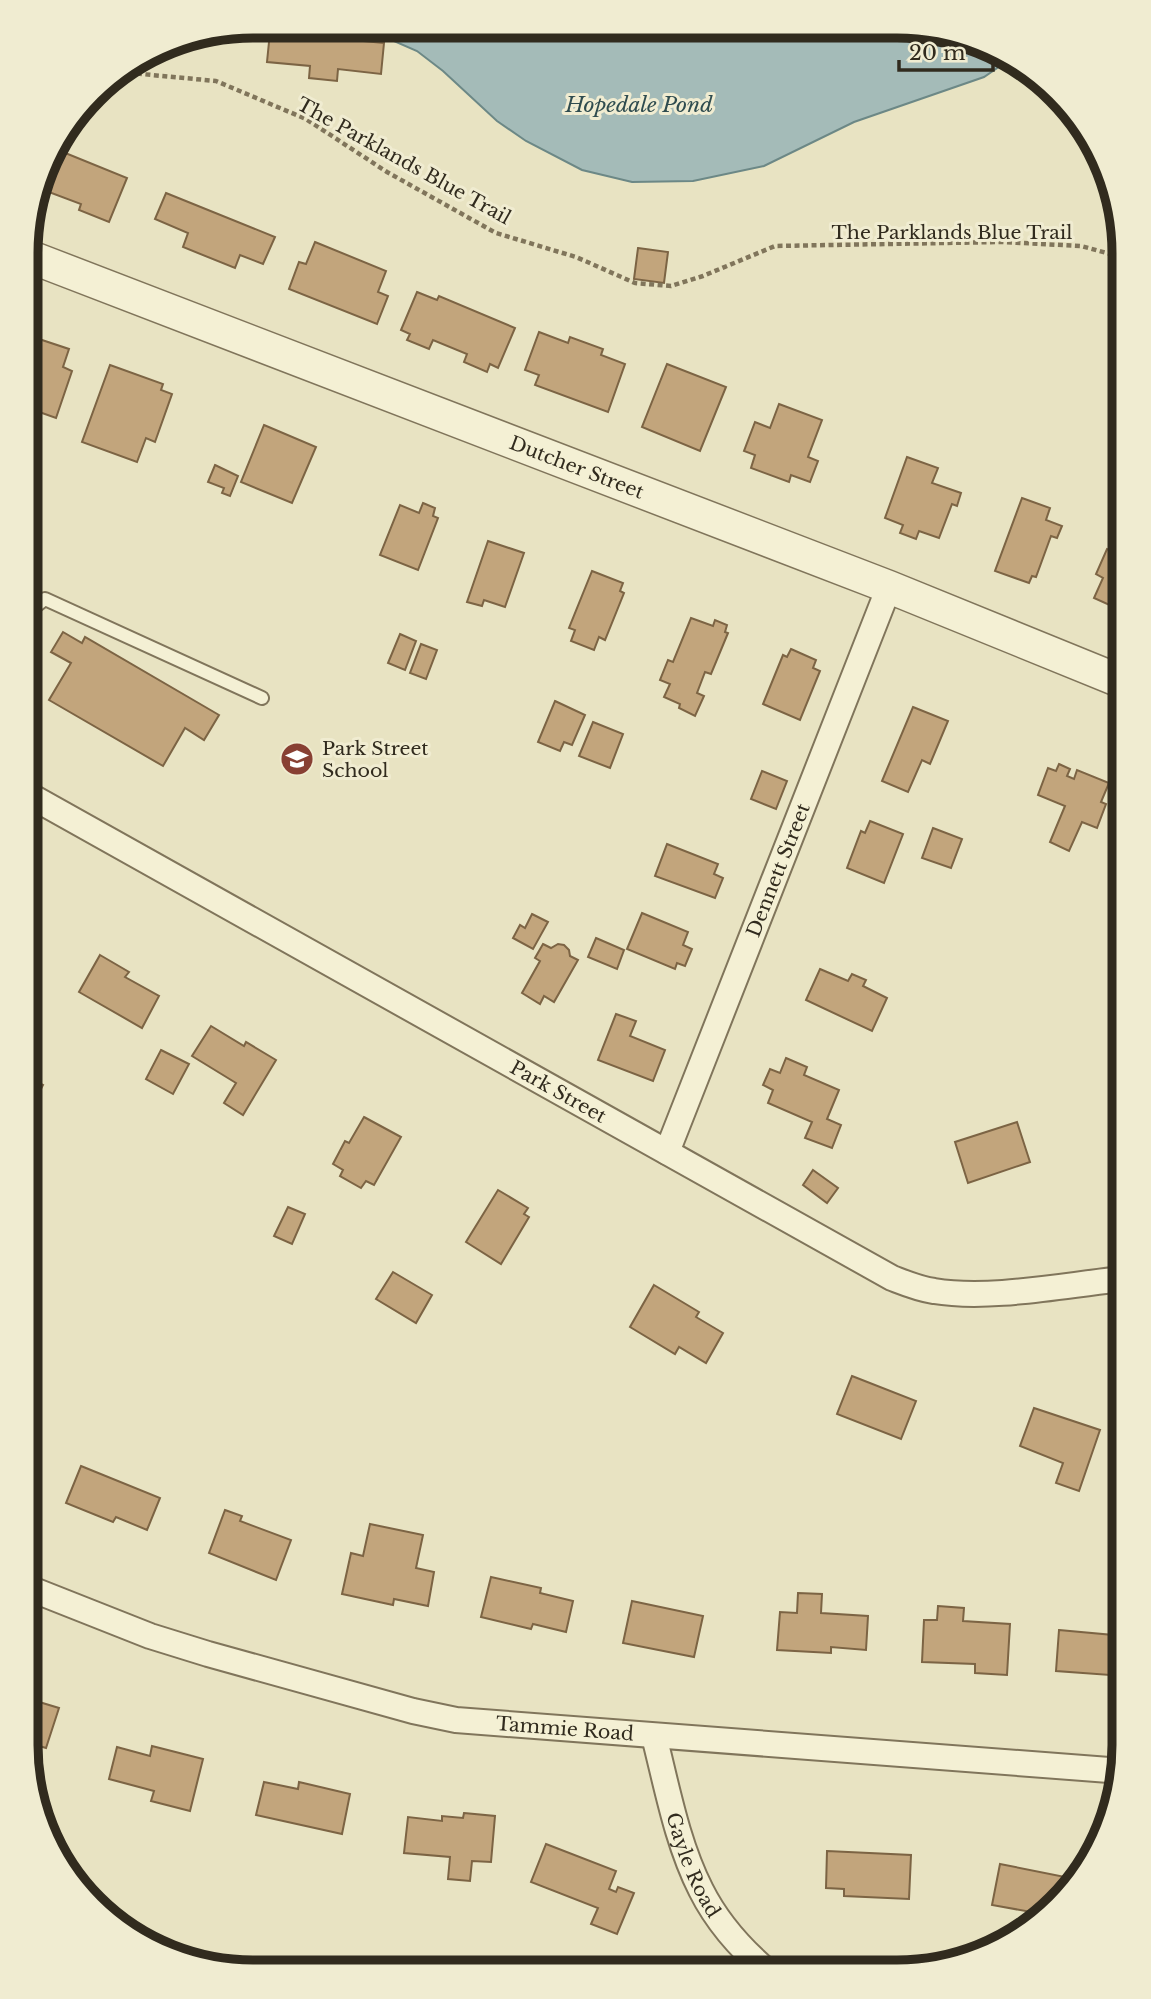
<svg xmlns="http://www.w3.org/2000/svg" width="1151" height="1999" font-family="'Libre Baskerville',serif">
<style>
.water{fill:#a4bbb8;stroke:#6c8886;stroke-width:2}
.building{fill:#c2a57c;stroke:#7c6444;stroke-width:2}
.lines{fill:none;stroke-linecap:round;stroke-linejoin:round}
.service-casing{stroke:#80755b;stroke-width:16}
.minor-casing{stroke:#80755b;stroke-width:28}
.tertiary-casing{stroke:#80755b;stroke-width:35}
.path{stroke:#80755b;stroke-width:4.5;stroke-dasharray:5 3.5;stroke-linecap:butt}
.service{stroke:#f4f0d4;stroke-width:12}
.minor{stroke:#f4f0d4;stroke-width:24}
.tertiary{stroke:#f4f0d4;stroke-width:32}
.labels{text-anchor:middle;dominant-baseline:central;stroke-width:6;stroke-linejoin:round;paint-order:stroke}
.street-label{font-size:19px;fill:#312b1e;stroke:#f0ecd1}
.poi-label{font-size:19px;fill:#312b1e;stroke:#f0ecd1;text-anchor:start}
.water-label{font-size:21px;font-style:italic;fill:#2f4c4f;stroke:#f0ecd1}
.rim{fill:none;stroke:#312b1e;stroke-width:9}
</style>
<rect width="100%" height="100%" fill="#e8e3c2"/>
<polygon class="water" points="362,27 942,31 1006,62 984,77 854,122 764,166 693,181 632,182 582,170 526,141 497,121 443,71 417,51"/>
<g class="building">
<polygon points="270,32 384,43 381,74 338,69 337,81 309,78 310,66 267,62"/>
<polygon points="53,148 127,178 109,222 79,210 81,204 49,192 47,197 37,193 50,153"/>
<polygon points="166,193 275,237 263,264 240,255 235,268 183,247 188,233 155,219"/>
<polygon points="315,242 386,271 378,292 388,296 377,324 289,289 299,262 306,264"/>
<polygon points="638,248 668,252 664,283 634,279"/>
<polygon points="417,292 437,300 439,296 515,328 498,368 490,364 487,372 464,362 467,354 433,340 429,349 407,340 410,334 401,330"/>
<polygon points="539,332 568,343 570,337 603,349 601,355 625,364 608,412 535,385 539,375 525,370"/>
<polygon points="39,339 69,349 63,367 72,371 56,418 28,408 28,353 34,355"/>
<polygon points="667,364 726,387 700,451 642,427"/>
<polygon points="110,365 163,384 161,390 172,394 155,442 146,438 137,462 82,442"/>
<polygon points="779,404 822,420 808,457 818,461 810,482 791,475 789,482 751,468 755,455 744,451 755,422 770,428"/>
<polygon points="264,425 316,447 292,503 241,482"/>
<polygon points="907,457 938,468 932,483 961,493 957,506 952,504 939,538 919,531 916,539 900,533 903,525 885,518"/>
<polygon points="215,465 238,476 230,496 222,493 224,488 208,482"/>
<polygon points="1022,498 1050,508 1046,520 1062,526 1057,538 1051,536 1036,577 1032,576 1029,583 995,571"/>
<polygon points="423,503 435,508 433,516 438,518 418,570 380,555 400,505 419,513"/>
<polygon points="1121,540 1125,541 1125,612 1094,598 1103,578 1096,574 1107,549 1116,553"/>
<polygon points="488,541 524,553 505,607 484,600 482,606 467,602"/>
<polygon points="592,571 623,583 620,591 624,593 605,640 599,637 594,650 571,641 575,630 569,628"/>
<polygon points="691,618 713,626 715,620 727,625 725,632 728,633 711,674 705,672 697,693 704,696 695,716 679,708 680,704 664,697 670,684 660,680 668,660 673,662"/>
<polygon points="63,632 82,643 85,637 219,715 204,740 185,728 163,766 49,700 71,663 51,652"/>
<polygon points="400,634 416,641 405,670 388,663"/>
<polygon points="421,644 437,650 426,679 410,673"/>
<polygon points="791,649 816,660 813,668 820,671 800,720 763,704 783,655 787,657"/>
<polygon points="555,701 585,715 572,745 564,742 560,751 538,742"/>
<polygon points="913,707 948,721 930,764 922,760 908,792 882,781"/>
<polygon points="593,722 623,734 610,768 579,756"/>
<polygon points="1059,764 1070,769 1067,776 1074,779 1077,770 1109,783 1101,802 1106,804 1097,828 1082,822 1069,851 1050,842 1065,806 1038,795 1048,768 1056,771"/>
<polygon points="762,771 787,781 776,809 751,799"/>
<polygon points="870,821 903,834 884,883 847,868 861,831 865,833"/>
<polygon points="933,828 962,839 951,868 922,858"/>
<polygon points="667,844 718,864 714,874 723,878 715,898 655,876"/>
<polygon points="27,906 40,913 27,936"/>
<polygon points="642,913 688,932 683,945 692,949 685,966 677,963 675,969 627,949"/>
<polygon points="532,914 548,922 533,949 513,938 520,925 525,928"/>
<polygon points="596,938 624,950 617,969 588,957"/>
<polygon points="543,944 551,948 558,944 564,945 569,950 570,956 578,960 554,1002 544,996 540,1004 522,993 540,961 535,958"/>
<polygon points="100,955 129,972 125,977 159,996 142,1028 79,992"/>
<polygon points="820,969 848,981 852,974 866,980 863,986 887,998 872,1031 806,1000"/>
<polygon points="616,1014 636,1021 630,1036 665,1050 653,1081 598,1060"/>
<polygon points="211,1026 244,1046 246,1042 276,1060 243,1115 224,1103 236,1083 192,1056"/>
<polygon points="161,1050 189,1064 173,1094 146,1079"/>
<polygon points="786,1058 807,1067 804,1075 839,1090 827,1119 841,1125 832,1148 805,1138 812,1122 768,1103 773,1090 763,1085 770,1069 780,1073"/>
<polygon points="27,1077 43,1085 27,1116"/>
<polygon points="1124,1086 1124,1121 1115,1118"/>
<polygon points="364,1117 401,1137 374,1185 366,1181 361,1188 340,1176 343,1170 333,1164 345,1141 349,1143"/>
<polygon points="1017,1122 1030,1162 968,1183 955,1142"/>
<polygon points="813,1170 838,1188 827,1203 803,1185"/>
<polygon points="498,1190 528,1208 524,1214 529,1217 501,1264 466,1242"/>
<polygon points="288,1207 305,1214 292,1244 274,1236"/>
<polygon points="393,1272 432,1295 416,1323 376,1299"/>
<polygon points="654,1285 699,1312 696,1317 723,1333 706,1363 679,1347 675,1354 630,1327"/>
<polygon points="852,1376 916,1401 901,1439 837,1414"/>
<polygon points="1034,1408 1100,1430 1079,1491 1056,1483 1063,1463 1020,1446"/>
<polygon points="27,1424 40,1429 27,1463"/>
<polygon points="81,1466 160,1498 147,1530 116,1517 113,1522 66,1503"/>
<polygon points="225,1510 242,1516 240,1521 291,1540 276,1580 209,1553"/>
<polygon points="370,1524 423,1535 416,1568 434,1572 428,1606 394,1599 393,1605 342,1594 351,1553 363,1556"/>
<polygon points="491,1577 541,1588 540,1593 573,1601 566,1632 533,1624 531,1629 481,1617"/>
<polygon points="798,1593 822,1594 821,1613 868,1616 866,1650 831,1647 831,1653 777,1650 780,1612 797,1613"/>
<polygon points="632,1601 703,1616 694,1657 623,1643"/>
<polygon points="938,1606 964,1608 963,1621 1010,1624 1007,1675 975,1673 975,1664 922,1662 924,1620 937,1620"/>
<polygon points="1059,1630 1124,1636 1124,1670 1111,1669 1110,1675 1056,1671"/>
<polygon points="26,1698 59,1708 46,1748 26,1742"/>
<polygon points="152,1746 203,1759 190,1811 151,1801 154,1791 109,1779 117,1747 150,1756"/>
<polygon points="264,1782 298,1789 299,1782 350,1794 342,1834 256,1815"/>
<polygon points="464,1813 495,1816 491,1862 472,1861 470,1881 448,1879 450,1857 404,1853 408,1817 442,1821 442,1816 463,1818"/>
<polygon points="546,1844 616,1871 609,1889 616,1892 618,1887 634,1893 617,1934 591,1924 598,1908 531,1882"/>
<polygon points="827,1851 911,1855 909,1899 844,1896 844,1889 826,1888"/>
<polygon points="1000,1864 1070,1878 1066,1896 1034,1927 1037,1913 992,1905"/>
</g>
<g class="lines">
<defs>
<polyline id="service" points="28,612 45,599 262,698"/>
<g id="minor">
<path id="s1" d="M27,794L892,1278C905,1283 919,1289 934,1291C988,1300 1059,1286 1114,1280"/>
<path id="s2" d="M667,1152L889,587"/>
<path id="s3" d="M26,1587L150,1636L208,1654L413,1711L456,1720L1122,1771"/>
<path id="s4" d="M654,1736C667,1787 677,1843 701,1890C717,1922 741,1949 768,1972"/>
</g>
<g id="tertiary">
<path id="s5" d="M28,256L889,587L1125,683"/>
</g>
</defs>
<use href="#service" class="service-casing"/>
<use href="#minor" class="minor-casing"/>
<use href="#tertiary" class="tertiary-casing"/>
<polyline class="path" points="120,72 216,81 306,119 387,172 496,233 576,257 635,283 671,286 703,276 775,246 1002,242 1081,246 1125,258"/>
<use href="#service" class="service"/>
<use href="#minor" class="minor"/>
<use href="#tertiary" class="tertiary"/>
</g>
<defs>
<symbol id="school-disc" viewBox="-11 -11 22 22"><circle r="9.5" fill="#884033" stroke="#f0ecd1"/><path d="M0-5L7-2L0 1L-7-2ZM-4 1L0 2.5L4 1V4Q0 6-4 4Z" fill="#fff"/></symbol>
</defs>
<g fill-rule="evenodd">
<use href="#school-disc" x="278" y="740" width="38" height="38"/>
</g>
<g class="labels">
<g class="street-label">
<text transform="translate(404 161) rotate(29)">The Parklands Blue Trail</text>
<text x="952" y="232">The Parklands Blue Trail</text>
<text stroke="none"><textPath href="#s5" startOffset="588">Dutcher Street</textPath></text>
<text stroke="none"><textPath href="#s2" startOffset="303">Dennett Street</textPath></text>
<text stroke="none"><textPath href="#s1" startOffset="609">Park Street</textPath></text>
<text stroke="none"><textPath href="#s3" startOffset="560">Tammie Road</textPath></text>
<text stroke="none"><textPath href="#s4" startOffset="135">Gayle Road</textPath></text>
</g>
<g class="poi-label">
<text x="322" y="748">Park Street<tspan x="322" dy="22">School</tspan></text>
</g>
<g class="water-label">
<text x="639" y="105">Hopedale Pond</text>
</g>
</g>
<path d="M0 0H1151V1999H0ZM253 38H897A215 215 0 0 1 1112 253V1745A215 215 0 0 1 897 1960H253A215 215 0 0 1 38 1745V253A215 215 0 0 1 253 38Z" fill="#f0ecd1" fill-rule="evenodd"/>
<path class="rim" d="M253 38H897A215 215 0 0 1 1112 253V1745A215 215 0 0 1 897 1960H253A215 215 0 0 1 38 1745V253A215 215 0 0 1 253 38Z"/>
<path d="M899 60v10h94v-10" fill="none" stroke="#312b1e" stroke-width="3.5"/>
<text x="909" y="60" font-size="21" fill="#312b1e" stroke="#f0ecd1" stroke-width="5" paint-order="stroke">20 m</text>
</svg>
